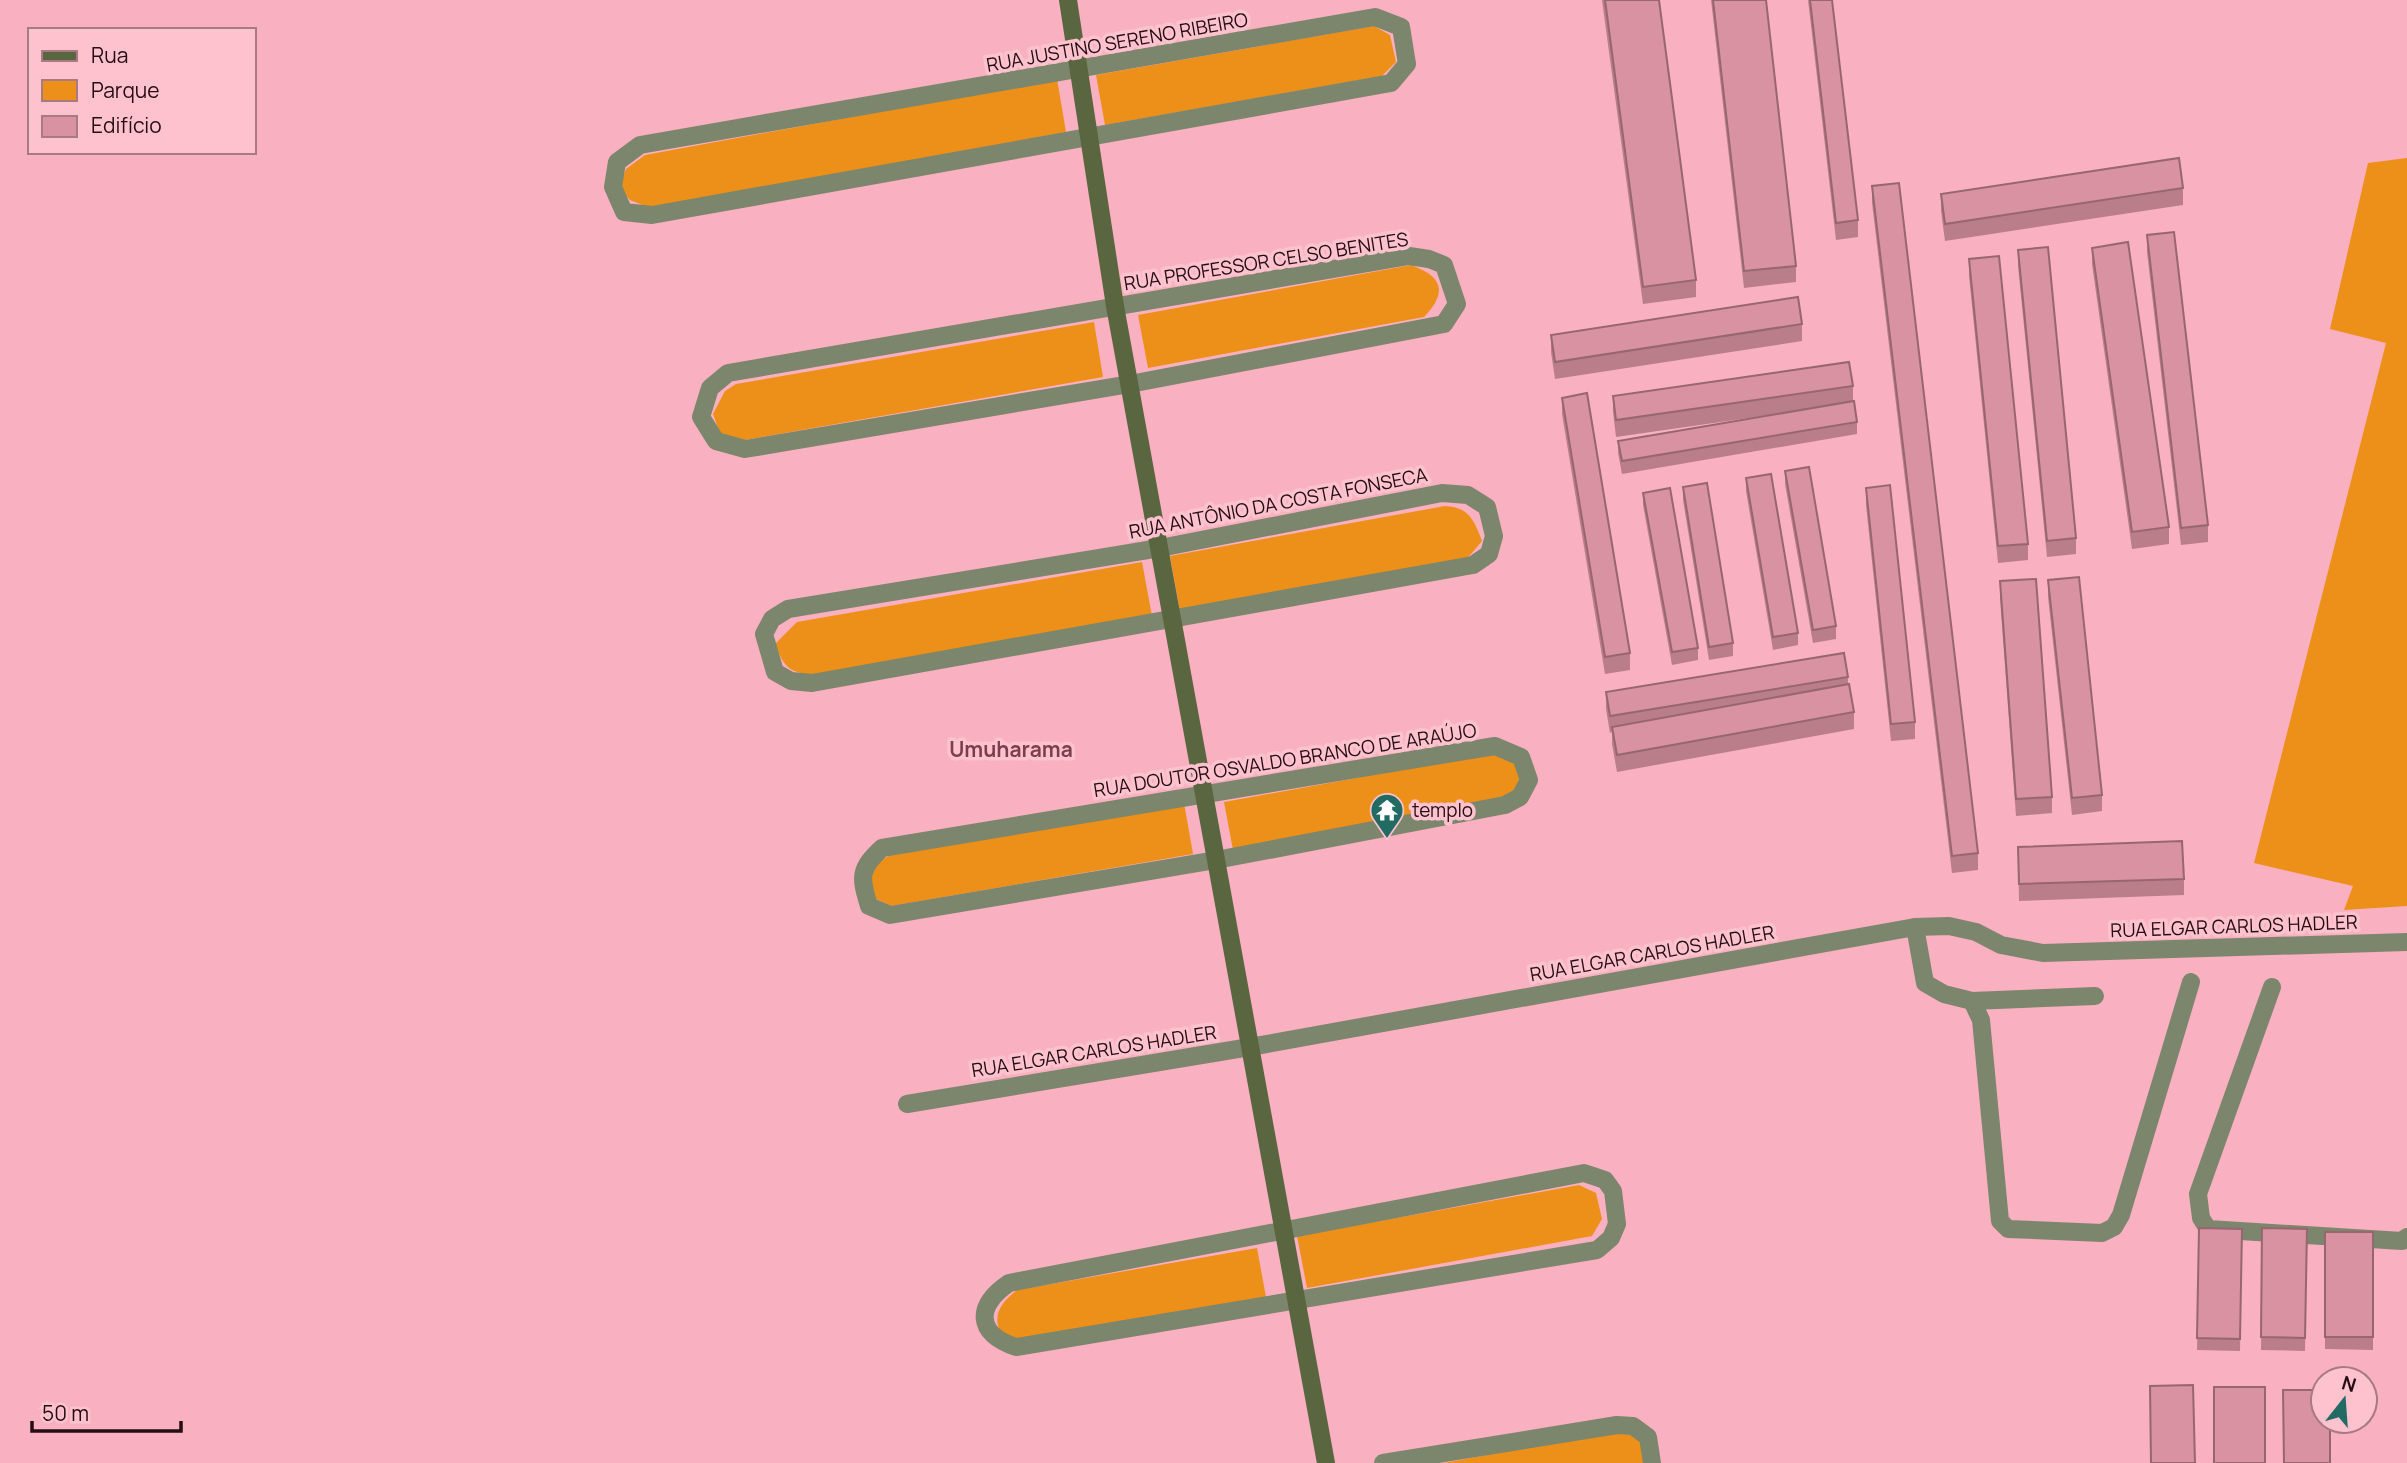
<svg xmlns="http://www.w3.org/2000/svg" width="2407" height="1463" font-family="Manrope,sans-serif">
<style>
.green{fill:#ed9019}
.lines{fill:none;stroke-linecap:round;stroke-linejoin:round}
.street{stroke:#7c866c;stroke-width:18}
.secondary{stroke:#596640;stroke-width:18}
.wall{fill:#ba7e8b}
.building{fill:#d892a2;stroke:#976671;stroke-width:2}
.labels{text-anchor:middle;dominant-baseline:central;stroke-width:7;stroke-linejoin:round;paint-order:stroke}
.street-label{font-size:19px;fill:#260d14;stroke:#fdc2ce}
.poi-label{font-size:19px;fill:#260d14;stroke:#fdc2ce;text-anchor:start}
.neighbourhood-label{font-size:21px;font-weight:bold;fill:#7c3e4e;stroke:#fdc2ce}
</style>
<rect width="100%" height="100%" fill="#f9b0c0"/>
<g class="green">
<polygon points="1374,26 1390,35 1396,62 1382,76 1105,125 1096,75"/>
<polygon points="1057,79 1066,132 652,209 630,200 619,187 626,169 645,155"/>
<polygon points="2407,158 2407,906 2344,910 2353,886 2254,863 2386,343 2330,329 2368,163"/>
<path d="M1411,265C1444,277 1447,293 1424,317L1148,368L1138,315Z"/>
<polygon points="1094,322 1103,377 745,440 720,434 713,414 725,391 736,384"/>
<path d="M1445,506C1469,507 1474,520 1482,541L1466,560L1180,612L1170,556Z"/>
<path d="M1142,562L1152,616L810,675C788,672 783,665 775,644L797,622Z"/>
<polygon points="1494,753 1515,762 1523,779 1516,791 1499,801 1233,850 1224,802"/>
<polygon points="1184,803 1193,854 891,906 874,898 869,880 875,863 891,855"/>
<polygon points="1579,1185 1596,1193 1602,1219 1592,1236 1307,1288 1297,1236"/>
<path d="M1257,1248L1266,1297L1021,1340L1000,1332C992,1313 1003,1301 1017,1290Z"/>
<polygon points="1623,1429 1639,1437 1646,1463 1444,1463"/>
</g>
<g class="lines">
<g class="street">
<polygon points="1375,17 1401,27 1407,64 1391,83 652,215 624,212 613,187 617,162 640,145"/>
<polygon points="1409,256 1429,259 1444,265 1457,304 1444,324 1130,384 745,449 716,441 701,417 710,388 728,373"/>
<polygon points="1442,493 1468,495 1487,507 1494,536 1489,554 1473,565 812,683 791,681 775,672 764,634 772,619 788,609 1160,548"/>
<path d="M1495,746L1521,757L1529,780L1520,797L1505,805L1216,860L890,915L869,906C860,877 859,869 882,848Z"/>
<polyline points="1915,927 1925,983 1944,994 1972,1001 1981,1020 2000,1221 2008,1229 2102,1233 2114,1227 2121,1215 2191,982"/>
<polyline points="2272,987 2198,1194 2201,1218 2208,1229 2402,1241 2407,1237"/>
<polyline points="1972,1001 2095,996"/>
<polyline points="907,1104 1250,1047 1915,927 1949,926 1976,932 2001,945 2043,953 2407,942"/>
<path d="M1584,1173L1605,1180L1613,1191L1617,1224L1611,1238L1597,1250L1016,1347C976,1334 975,1306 1009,1283Z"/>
<polyline points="1383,1463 1617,1425 1633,1426 1648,1437 1652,1463"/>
</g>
<polyline class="secondary" points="1068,0 1115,306 1326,1463"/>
</g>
<g class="wall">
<polygon points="1602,0 1659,0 1696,280 1696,297 1643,304"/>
<polygon points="1711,0 1766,0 1796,266 1796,282 1744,288"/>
<polygon points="1808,0 1832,0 1858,220 1858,237 1836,240"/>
<polygon points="1872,186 1978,853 1978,870 1952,873 1872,203"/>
<polygon points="2183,188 2183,205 1945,241 1941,211 1941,194"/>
<polygon points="2147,235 2208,525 2208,542 2181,545 2147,252"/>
<polygon points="2092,248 2169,527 2169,544 2132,549 2092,264"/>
<polygon points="2018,250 2076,538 2076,554 2047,557 2018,266"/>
<polygon points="1969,259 2028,544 2028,560 1998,563 1969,276"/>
<polygon points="1802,324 1802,341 1555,379 1551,352 1551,335"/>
<polygon points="1853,386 1853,402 1857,422 1857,434 1622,474 1618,453 1618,441 1798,411 1616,437 1613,412 1613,396"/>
<polygon points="1562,398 1630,653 1630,670 1605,674 1562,414"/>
<polygon points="1785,471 1836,626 1836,639 1813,643 1785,484"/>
<polygon points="1746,478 1798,633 1798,645 1773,650 1746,491"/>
<polygon points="1683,487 1733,643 1733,656 1709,660 1683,500"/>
<polygon points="1866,488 1915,722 1915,739 1891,741 1866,505"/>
<polygon points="1643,493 1698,648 1698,660 1672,665 1643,505"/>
<polygon points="2048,580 2102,795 2102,811 2072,815 2048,597"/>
<polygon points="2000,581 2052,797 2052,813 2016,816 2000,598"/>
<polygon points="1848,677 1848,685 1854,712 1854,729 1617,772 1612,744 1612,732 1610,733 1606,709 1606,692"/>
<polygon points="2018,847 2184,879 2184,895 2019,901"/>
<polygon points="2199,1228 2242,1229 2240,1351 2197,1350"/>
<polygon points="2262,1228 2307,1229 2305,1351 2261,1350"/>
<polygon points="2325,1232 2373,1232 2373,1350 2325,1349"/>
</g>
<g class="building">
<polygon points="1605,0 1659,0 1696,280 1643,287"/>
<polygon points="1713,0 1766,0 1796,266 1744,271"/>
<polygon points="1810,0 1832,0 1858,220 1836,223"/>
<polygon points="2179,158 2183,188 1945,224 1941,194"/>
<polygon points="1899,183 1978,853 1952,856 1872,186"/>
<polygon points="2174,232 2208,525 2181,528 2147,235"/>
<polygon points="2128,242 2169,527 2132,532 2092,248"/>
<polygon points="2048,247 2076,538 2047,541 2018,250"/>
<polygon points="1999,256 2028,544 1998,546 1969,259"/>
<polygon points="1798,297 1802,324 1555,362 1551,335"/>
<polygon points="1849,362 1853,386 1616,420 1613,396"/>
<polygon points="1587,393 1630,653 1605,657 1562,398"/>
<polygon points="1854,401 1857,422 1622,461 1618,441"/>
<polygon points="1809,467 1836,626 1813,630 1785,471"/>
<polygon points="1771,474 1798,633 1773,637 1746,478"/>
<polygon points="1707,483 1733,643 1709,647 1683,487"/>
<polygon points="1890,485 1915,722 1891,724 1866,488"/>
<polygon points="1670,488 1698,648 1672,652 1643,493"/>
<polygon points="2079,577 2102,795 2072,798 2048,580"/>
<polygon points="2036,579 2052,797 2016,799 2000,581"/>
<polygon points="1844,653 1848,677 1610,716 1606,692"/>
<polygon points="1849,684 1854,712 1617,755 1612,727"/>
<polygon points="2182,841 2184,879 2019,884 2018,847"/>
<polygon points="2199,1228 2242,1229 2240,1339 2197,1338"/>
<polygon points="2262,1228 2307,1229 2305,1338 2261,1337"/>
<rect x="2325" y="1232" width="48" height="105"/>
<polygon points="2193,1385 2195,1463 2151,1463 2150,1386"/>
<rect x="2214" y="1387" width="51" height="76"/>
<polygon points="2283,1390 2323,1390 2323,1421 2330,1421 2330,1463 2284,1463"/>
</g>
<defs>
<symbol id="temple-pin" viewBox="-11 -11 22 30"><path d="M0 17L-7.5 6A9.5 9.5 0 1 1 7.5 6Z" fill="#226b63" stroke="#fdc2ce"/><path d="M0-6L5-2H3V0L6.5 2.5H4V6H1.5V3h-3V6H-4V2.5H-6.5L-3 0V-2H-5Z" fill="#fff"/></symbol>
</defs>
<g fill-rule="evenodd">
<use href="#temple-pin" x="1368" y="791" width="38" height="52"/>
</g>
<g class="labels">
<g class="street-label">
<text transform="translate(1117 42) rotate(-10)">RUA JUSTINO SERENO RIBEIRO</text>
<text transform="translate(1266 261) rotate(-9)">RUA PROFESSOR CELSO BENITES</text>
<text transform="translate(1278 503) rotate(-11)">RUA ANTÔNIO DA COSTA FONSECA</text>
<text transform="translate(1285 760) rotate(-9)">RUA DOUTOR OSVALDO BRANCO DE ARAÚJO</text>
<text transform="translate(2234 926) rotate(-2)">RUA ELGAR CARLOS HADLER</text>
<text transform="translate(1652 953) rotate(-10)">RUA ELGAR CARLOS HADLER</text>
<text transform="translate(1094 1051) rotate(-9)">RUA ELGAR CARLOS HADLER</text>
</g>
<g class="poi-label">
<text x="1412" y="810">templo</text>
</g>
<g class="neighbourhood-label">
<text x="1011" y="749">Umuharama</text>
</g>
</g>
<rect x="28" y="28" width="228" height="126" fill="#fdc2ce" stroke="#a77a84" stroke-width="2"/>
<rect x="42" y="51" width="35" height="10" fill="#596640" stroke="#a77a84" stroke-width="2"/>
<text x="91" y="63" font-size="21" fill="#260d14">Rua</text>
<rect x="42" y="80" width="35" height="21" fill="#ed9019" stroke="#a77a84" stroke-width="2"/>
<text x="91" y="98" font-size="21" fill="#260d14">Parque</text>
<rect x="42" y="116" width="35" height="21" fill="#d892a2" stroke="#a77a84" stroke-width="2"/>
<text x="91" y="133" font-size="21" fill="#260d14">Edifício</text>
<g transform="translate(2344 1400) rotate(17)"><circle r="33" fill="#fdc2ce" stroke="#a77a84" stroke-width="2"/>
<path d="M0-5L12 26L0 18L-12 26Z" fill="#226b63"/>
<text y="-10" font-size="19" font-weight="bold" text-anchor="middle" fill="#260d14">N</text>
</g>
<path d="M32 1421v10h149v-10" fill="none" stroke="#260d14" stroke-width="3.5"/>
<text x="42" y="1421" font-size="21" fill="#260d14" stroke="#fdc2ce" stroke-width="5" paint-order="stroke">50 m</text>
</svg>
